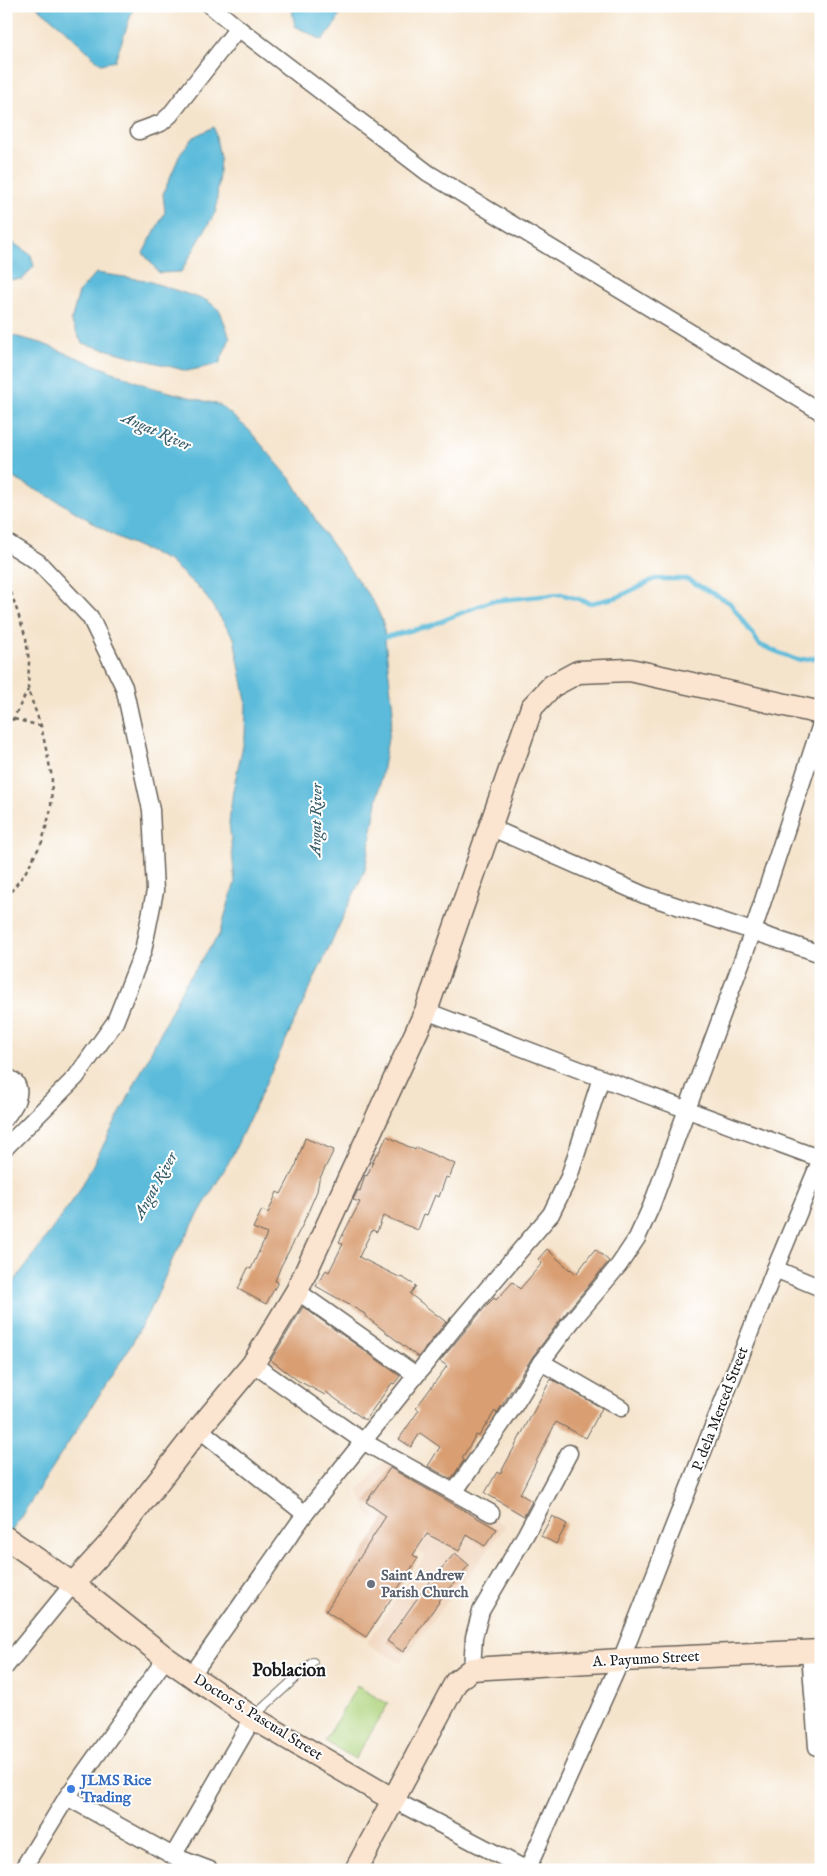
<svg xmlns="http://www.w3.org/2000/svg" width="827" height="1876" font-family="'IM FELL English',serif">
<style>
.built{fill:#f1d5bd}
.pitch{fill:#add37d;stroke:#64784c}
.water{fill:#5cbbda;stroke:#3c6c7b}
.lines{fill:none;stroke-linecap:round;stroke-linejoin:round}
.stream{stroke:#5cbbda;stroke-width:4.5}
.building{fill:#d99f73}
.lane-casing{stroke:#68625a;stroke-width:10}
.street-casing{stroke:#68625a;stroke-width:19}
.secondary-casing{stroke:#68625a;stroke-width:25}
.path{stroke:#68625a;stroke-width:2.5;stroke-dasharray:4 4;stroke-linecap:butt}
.lane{stroke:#fff;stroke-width:8}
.street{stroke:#fff;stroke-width:16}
.secondary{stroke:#fce5d0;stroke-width:22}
.worship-dot{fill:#6b7280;stroke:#fff;stroke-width:2}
.shop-dot{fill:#3f7fe0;stroke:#fff;stroke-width:2}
.labels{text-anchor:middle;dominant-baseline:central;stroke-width:4;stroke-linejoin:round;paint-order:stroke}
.street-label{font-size:15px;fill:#1c1c1c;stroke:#fff}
.worship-label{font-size:15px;font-weight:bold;fill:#5b616d;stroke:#fff;text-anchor:start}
.shop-label{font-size:15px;font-weight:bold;fill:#366cbe;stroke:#fff;text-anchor:start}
.water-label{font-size:16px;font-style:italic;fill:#365c68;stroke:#fff}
.quarter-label{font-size:18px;font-weight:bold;fill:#1c1c1c;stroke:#fff}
</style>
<rect width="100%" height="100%" fill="#fff"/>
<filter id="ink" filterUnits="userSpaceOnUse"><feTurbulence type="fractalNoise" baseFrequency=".02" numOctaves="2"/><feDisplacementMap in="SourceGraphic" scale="10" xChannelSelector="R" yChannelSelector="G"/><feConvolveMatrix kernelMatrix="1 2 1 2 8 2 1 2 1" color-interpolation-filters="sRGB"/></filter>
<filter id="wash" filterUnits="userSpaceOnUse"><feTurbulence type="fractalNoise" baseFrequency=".0096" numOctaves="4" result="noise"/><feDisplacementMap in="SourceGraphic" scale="20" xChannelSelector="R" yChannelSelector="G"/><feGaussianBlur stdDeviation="1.12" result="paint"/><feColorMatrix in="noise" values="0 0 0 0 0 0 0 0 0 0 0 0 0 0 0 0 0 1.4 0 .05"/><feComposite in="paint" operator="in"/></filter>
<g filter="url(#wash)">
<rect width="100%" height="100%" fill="#f5e4cc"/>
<polygon class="built" points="390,1454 506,1526 400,1663 367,1643 425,1556 370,1517 358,1490"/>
<polygon class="pitch" points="357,1686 388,1704 355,1759 325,1741"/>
<g class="water">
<polygon points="36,6 134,6 115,61 101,64 63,28"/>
<polygon points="294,6 343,6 336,23 322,40 295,26 292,10"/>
<polygon points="214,127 220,158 216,211 181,272 159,273 143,253 165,212 163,194 181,152 195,136"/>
<polygon points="6,238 31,255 34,266 23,279 6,280"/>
<polygon points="96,273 145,280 208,301 220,311 230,338 219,364 187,371 82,343 71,321 79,292"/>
<polygon points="6,334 41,343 150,387 220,405 249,430 293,482 323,532 374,603 383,622 393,710 365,870 231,1158 173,1258 156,1298 130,1347 6,1540 6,1293 78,1193 126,1102 184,985 219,935 235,882 229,822 233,790 245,736 246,701 234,638 203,592 169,561 115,536 61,503 6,474"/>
</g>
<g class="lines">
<polyline class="stream" points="381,638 429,626 491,601 561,594 591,603 618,597 655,579 687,579 730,603 760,645 797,660 821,657"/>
</g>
<g id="blocks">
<g class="building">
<polygon points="387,1136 415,1150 416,1147 455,1164 449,1178 446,1177 439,1197 435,1195 427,1215 424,1214 418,1230 383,1216 377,1232 372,1230 359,1257 401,1278 402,1277 416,1286 410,1294 446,1322 418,1357 365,1316 365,1314 316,1286 326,1270 329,1272 343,1244 339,1242 360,1202 353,1200 358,1190 360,1191 365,1175 367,1176 376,1154 378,1154"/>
<polygon points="305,1138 334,1150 319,1180 317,1191 302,1226 281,1266 275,1281 278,1282 266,1304 238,1289 248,1268 251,1269 267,1234 253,1228 262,1210 268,1213 277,1192 281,1194 296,1165"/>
<polygon points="547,1249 570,1270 571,1269 576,1274 595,1249 609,1261 564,1315 533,1356 497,1413 495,1411 479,1436 476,1435 462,1458 464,1460 451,1479 428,1466 440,1447 420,1433 411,1447 399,1439 419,1410 416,1408 447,1366 440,1361 487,1305 494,1298 496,1300 513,1282 520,1289 542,1263 538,1259"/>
<polygon points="303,1307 400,1376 394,1384 392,1383 365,1420 326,1392 325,1395 297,1380 271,1360"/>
<polygon points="551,1379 602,1408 586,1438 556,1422 520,1494 532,1501 524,1516 485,1493 497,1472 500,1474"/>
<polygon points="390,1468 497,1529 485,1546 467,1535 459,1551 427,1534 413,1555 418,1558 366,1637 326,1611 386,1516 366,1502"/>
<polygon points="552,1516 567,1524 556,1544 541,1536"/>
<polygon points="455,1553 469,1565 438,1601 439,1602 403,1652 387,1641 426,1586"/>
</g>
</g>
</g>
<g filter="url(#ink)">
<use href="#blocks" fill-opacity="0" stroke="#68625a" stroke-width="1"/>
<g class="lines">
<defs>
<polyline id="lane" points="254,1716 313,1662"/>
<g id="street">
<polyline points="211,6 238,28 428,173 821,412"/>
<polyline points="139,131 161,123 170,115 238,28"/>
<polyline points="6,542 38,562 90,617 124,687 151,810 155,891 143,951 115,1022 76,1077 6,1147"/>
<polyline points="492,828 644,895 821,954"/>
<polyline points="426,1011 601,1078 821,1159"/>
<path d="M6,1076C9,1078 14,1081 16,1083C23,1095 13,1108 6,1117"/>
<polyline points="775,1269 821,1288"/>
<polyline points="297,1291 416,1375"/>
<polyline points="541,1362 621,1408"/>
<polyline points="253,1364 364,1442 491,1513"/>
<polyline points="199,1429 305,1514"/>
<polyline points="455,1491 514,1406 541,1362 572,1321 619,1265 637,1238 651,1207 753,931 821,724"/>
<polyline points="810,1653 817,1747"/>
<polyline points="6,1666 73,1584"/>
<polyline points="472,1669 474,1637 481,1611 526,1534 569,1453"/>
<polyline points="191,1676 305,1514 454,1328 551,1214 569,1177 601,1078"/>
<polyline points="67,1797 173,1856 210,1870"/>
<polyline points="392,1799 527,1870"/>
<polyline points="173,1856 253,1718"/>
<polyline points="22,1870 67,1797 166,1658"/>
<polyline points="527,1870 621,1660 775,1269 821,1159"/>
</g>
<g id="secondary">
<polyline points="6,1538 73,1584 166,1658 253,1718 392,1799"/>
<polyline points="73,1584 112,1541 199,1429 253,1364 297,1291 426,1011 532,707 552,686 578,672 630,670 821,713"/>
<polyline points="356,1870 456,1682 472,1669 621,1660 821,1651"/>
</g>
</defs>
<use href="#lane" class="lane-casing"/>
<use href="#street" class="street-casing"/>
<use href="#secondary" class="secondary-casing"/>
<g class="path">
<polyline points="6,577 26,638 29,662 28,690 41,726 52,777 51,809 42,842 25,873 6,898"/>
<polyline points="14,719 41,726"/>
<polyline points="6,726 13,719 28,690"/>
</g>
<use href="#lane" class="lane"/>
<use href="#street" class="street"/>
<use href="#secondary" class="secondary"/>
</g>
</g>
<circle class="worship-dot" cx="371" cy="1584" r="5"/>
<circle class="shop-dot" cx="71" cy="1789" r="5"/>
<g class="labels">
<g class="street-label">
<text transform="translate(720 1409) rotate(-69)">P. dela Merced Street</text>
<text transform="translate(646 1659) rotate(-3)">A. Payumo Street</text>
<text transform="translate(258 1717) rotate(32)">Doctor S. Pascual Street</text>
</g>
<g class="worship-label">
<text x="381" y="1575">Saint Andrew<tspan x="381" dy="17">Parish Church</tspan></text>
</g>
<g class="shop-label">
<text x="81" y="1780">JLMS Rice<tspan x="81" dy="17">Trading</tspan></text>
</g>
<g class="water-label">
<text transform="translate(156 432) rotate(24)">Angat River</text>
<text transform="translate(317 820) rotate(-89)">Angat River</text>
<text transform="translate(156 1186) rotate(-61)">Angat River</text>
</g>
<g class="quarter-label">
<text x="289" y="1671">Poblacion</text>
</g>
</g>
<rect width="827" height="1876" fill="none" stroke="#fff" stroke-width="25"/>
</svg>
